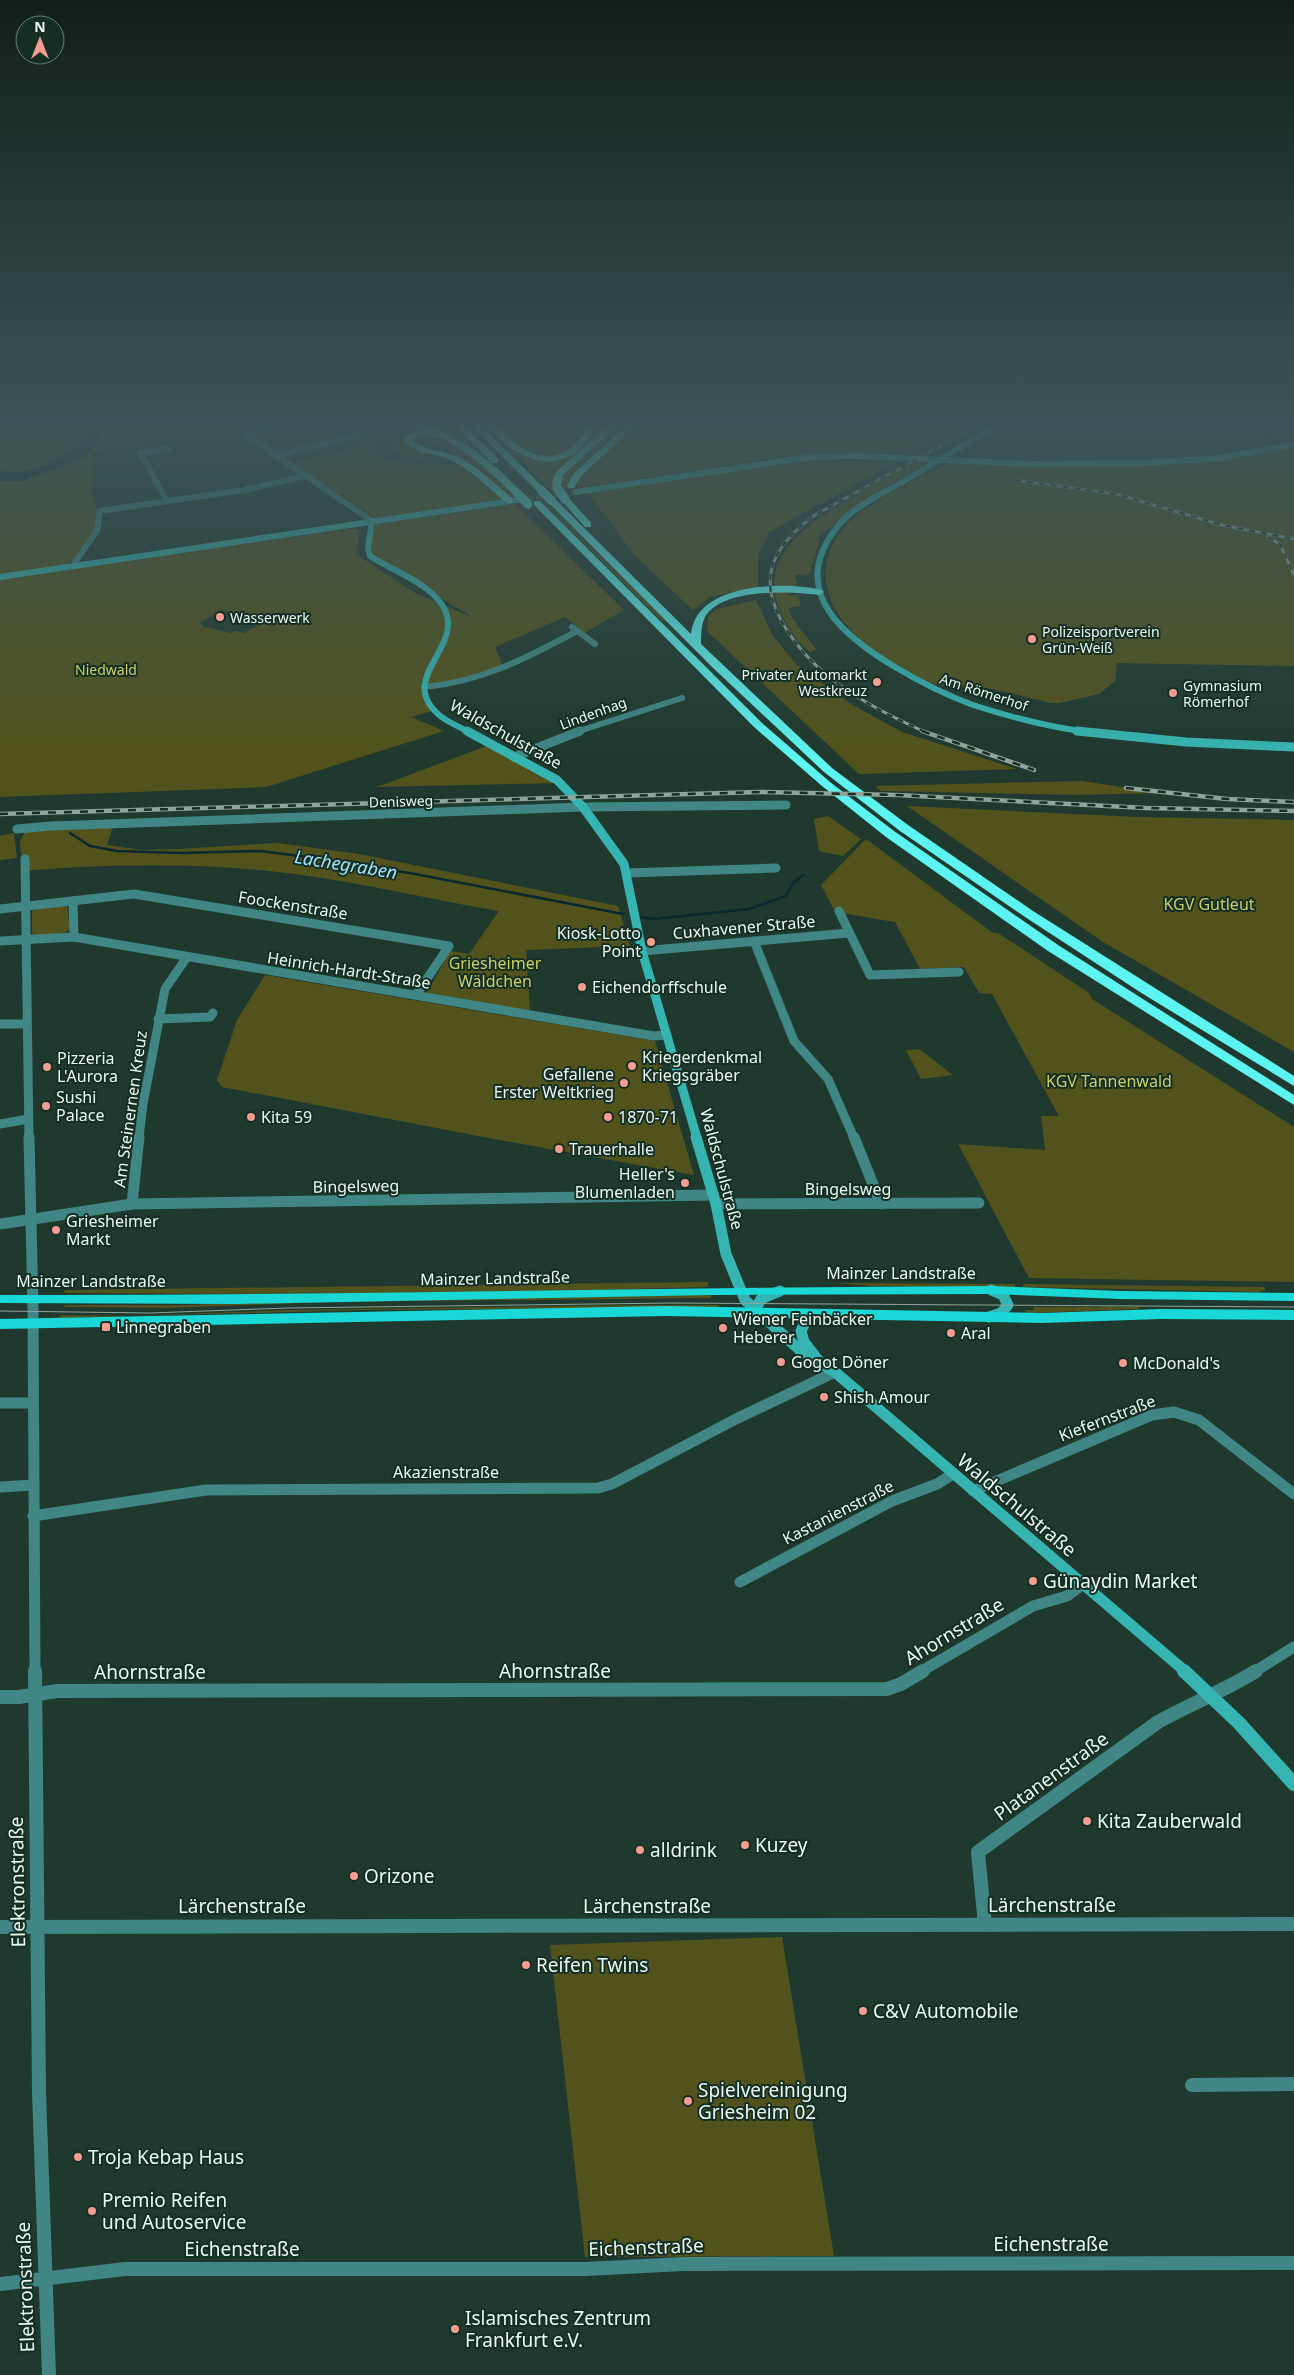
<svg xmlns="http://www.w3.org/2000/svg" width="1294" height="2375" font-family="'Noto Sans',sans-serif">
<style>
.green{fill:#52531c;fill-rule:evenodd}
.water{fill:#0a2831}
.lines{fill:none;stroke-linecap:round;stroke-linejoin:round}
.stream{stroke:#0a2831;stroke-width:2.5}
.secondary-tunnel{stroke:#3d564b;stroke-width:6;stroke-dasharray:6 3;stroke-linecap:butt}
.street-far3{stroke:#3f8684;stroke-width:6}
.street-far2{stroke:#3f8684;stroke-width:9}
.street-far1{stroke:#3f8684;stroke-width:11}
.street{stroke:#3f8684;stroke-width:14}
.secondary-far3{stroke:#36b4b2;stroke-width:6}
.secondary-far2{stroke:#36b4b2;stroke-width:9}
.secondary-far1{stroke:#36b4b2;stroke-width:11}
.secondary{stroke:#36b4b2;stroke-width:14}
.primary{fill:#1ad8d6;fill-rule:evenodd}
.highway{fill:#5df3f0;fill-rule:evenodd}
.tram{stroke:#90a49b;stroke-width:1}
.rail-far1-casing{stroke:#90a49b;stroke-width:3}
.rail-casing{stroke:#90a49b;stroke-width:4.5}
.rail-far1{stroke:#152e24;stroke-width:2;stroke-dasharray:6;stroke-linecap:butt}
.rail{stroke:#152e24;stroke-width:2.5;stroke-dasharray:8;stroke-linecap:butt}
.highway-bridge{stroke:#5df3f0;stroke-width:9}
.poi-dot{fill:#f59c93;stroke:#152e24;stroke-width:2}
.labels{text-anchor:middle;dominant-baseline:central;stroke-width:4;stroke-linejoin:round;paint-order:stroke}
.far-poi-label{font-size:14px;fill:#eaf9f2;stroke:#152e24;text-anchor:start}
.far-park-label{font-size:14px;fill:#cdcf67;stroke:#152e24}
.far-street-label{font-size:14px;fill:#eaf9f2;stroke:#152e24}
.street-label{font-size:16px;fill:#eaf9f2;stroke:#152e24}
.park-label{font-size:16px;fill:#cdcf67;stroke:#152e24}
.poi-label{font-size:16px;fill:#eaf9f2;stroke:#152e24;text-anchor:start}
.water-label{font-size:18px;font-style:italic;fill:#9fe4fc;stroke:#152e24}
.near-street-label{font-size:19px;fill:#eaf9f2;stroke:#152e24}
.near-poi-label{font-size:19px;fill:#eaf9f2;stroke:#152e24;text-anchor:start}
</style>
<rect width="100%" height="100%" fill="#1f392e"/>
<g class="green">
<path d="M0,423H87L91,429C75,458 33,476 0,471Z"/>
<path d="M107,423H230L239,428L95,452L91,492L98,512L95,531L66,569L346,529H360L356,554L415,593L476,619L430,592L418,582L377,564L368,554L373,525L515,504L624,610L584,633L565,617L495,647L503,666L479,677L424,687L435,710L411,717L444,731L266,787L0,797V481H22L85,457L98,442ZM221,610L264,621L245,633L234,631L231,633L204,627L200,623Z"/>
<polygon points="413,423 449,423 471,448 473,447 493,467 456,438"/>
<polygon points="482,423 485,423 518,454 539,459 545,459 579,449 593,432 587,423 613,423 556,473 555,491 553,492"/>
<polygon points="494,423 581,423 587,431 571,450 559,456 544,457 524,452"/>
<path d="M620,423H630C612,438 570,467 566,490H562L561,477Z"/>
<polygon points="639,423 961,423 911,454 846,452 778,457 578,488 579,478"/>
<path d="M391,431H413L404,442L411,446L436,454C427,462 394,456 389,444L395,435Z"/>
<path d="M367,435C371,441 373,451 379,455C393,465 441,467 457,463L504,500L376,518L292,463L361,448Z"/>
<path d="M421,435C427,435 435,434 441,436C458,443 507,484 514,497L508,498L452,455C441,437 431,447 417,445L412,442L413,438Z"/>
<path d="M1294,446V666L1117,663L1115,681L1099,694L1060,703H1050C1028,698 1006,691 983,688C968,686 948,689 934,684C872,660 786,596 846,525C863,506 926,473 951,463L1148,464Z"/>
<polygon points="811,460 896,462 769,532 758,555 758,587 710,597 693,610 636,557 587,492"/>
<path d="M922,461L924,464L867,499L823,533L819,537C820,547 811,562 810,574L795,575L797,584L795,586H786L789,596L798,595L801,606L788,608L794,621L817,650L810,652C796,642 786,624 779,609C755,549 824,514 867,489C884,480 903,465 922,461Z"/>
<polygon points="540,499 542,499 651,606 651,609 653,608 666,621 662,621"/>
<polygon points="756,600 773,636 797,665 851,704 902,732 1017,769 859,774 707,631 708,617 716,609"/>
<polygon points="489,745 558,783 376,787 390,782"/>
<polygon points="1082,781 1162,793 1077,795 881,791 875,786"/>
<polygon points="907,806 1138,817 1294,820 1294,1052 1103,942"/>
<polygon points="828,816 861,839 843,856 819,851 814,819"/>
<path d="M114,823L107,845L142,850L178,849L278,843L359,854L618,906L630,946L526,950L530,1011L427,993L450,951L469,954L499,911C423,898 347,879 270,871C188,863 105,864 23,871L20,841L26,830Z"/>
<polygon points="14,833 17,858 0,860 0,836"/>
<polygon points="866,839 993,933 998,933 1089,993 1092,999 1294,1127 1294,1282 1029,1278 958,1144 1045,1150 1041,1116 1059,1116 992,994 979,993 964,967 920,969 895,922 835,912 821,885"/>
<polygon points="62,904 67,906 70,929 65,933 35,936 32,934 32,911 37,907"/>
<polygon points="265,975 655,1041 694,1175 494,1139 222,1087 217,1080 237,1020"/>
<polygon points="919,1049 953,1075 921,1079 906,1050"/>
<path d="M708,1282V1287C493,1293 279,1295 64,1293L65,1290Z"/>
<polygon points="838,1283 1015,1284 1015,1287 871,1286"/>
<polygon points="1023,1284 1265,1287 1265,1290 1258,1292 1023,1287"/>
<polygon points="711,1294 711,1298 332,1302 168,1308 64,1307 65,1305 192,1305 237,1302"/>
<polygon points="641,1305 719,1305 719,1307 364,1310 59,1318 61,1315 128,1316 286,1310"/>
<polygon points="1033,1307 1138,1307 1139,1309 1026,1313 1025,1310 1034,1310"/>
<polygon points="782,1937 834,2256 585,2257 550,1945"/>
</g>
<path class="water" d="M88,423H106L98,442L85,457L22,481H0V471C33,476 75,458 91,429Z"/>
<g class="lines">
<g class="stream">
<polyline points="70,833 90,846 117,851 181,853 260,851 324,859 415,874 623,914"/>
<polyline points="639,917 654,919 749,909 786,896 793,883 803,875"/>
</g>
<polyline class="secondary-tunnel" points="518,500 576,492"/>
<g class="street-far3">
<polyline points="245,434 372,521"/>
<polyline points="245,434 272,427 305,423"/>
<polyline points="275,456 359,435"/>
<polyline points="167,501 140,453 168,449"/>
<polyline points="76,565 75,562 97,531 100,511 244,490 305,476"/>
<polyline points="572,627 595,644"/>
<path d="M424,687C481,682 527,658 577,631"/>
<polyline points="576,732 682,698"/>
</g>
<g class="street-far2">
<polyline points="514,757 580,731"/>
<polyline points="17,829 51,826 583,807 786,805"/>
<polyline points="25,859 29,1138"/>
<polyline points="627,873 776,868"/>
<polyline points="73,901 74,937"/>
<polyline points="0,909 134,894 449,946 416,995"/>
<polyline points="839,911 870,975 959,972"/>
<polyline points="0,941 74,937 654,1036 667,1035"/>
<polyline points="754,941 794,1041 828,1079 854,1138"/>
<polyline points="642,951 849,933"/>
<polyline points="158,1019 210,1017 213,1013"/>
<polyline points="0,1024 26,1024"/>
<polyline points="0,1124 28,1119"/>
<polyline points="139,1138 143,1104 165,989 187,957"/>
</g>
<g class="street-far1">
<polyline points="29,1137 33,1308 35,1672"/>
<polyline points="854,1137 881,1204"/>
<polyline points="132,1204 139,1137"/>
<polyline points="716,1204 979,1203"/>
<polyline points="0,1224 132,1204 713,1195"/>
<polyline points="0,1403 33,1403"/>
<polyline points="0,1487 33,1485"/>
<polyline points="973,1491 1152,1415 1174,1412 1199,1420 1294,1494"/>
<polyline points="33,1516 206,1490 598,1488 612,1484 736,1419 835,1372"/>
<polyline points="740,1582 892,1501 937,1484 953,1474"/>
<polyline points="920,1672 1033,1606 1067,1596 1082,1585"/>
<polyline points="1254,1672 1294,1647"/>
</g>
<g class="street">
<polyline points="35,1671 39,2092 49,2375"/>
<polyline points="0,1697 19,1697 57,1691 887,1689 901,1684 923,1671"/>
<path d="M985,1925L978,1852L1158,1722C1190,1704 1224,1691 1256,1671"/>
<polyline points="0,1927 1294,1924"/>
<polyline points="1192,2085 1294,2084"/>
<polyline points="0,2284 125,2269 586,2269 683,2264 1294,2263"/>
</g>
<g class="secondary-far3">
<path d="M1001,423C968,442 936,462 904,481C879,496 851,507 834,531C789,593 845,637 895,667C920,682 946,695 973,705C1010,717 1048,727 1087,732"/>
<polyline points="576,492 810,457 861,456 1030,464 1143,463 1219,458 1294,445"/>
<path d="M372,521L368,548L370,556C393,571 430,583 444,608C465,648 396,677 439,715C447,722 460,727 469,732"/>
<polyline points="0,577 518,500"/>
</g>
<g class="secondary-far2">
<polyline points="467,731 557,780 583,807 624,864 642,951 697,1138"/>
<polyline points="1077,731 1186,742 1294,747"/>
</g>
<g class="secondary-far1">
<polyline points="696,1137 716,1204 726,1254 745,1300 803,1353 835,1372 1186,1672"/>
<polyline points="755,1310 761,1299 780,1291"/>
<polyline points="816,1315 806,1321 801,1331 804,1342 818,1360"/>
<polyline points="989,1317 1001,1313 1008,1305 1003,1295 991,1290"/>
</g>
<polyline class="secondary" points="1184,1671 1239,1723 1294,1784"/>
<g class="primary">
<path d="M991,1286L1121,1291L1294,1293V1301L1121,1299L991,1294L713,1295L236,1304L0,1303V1295C330,1296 661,1287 991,1286Z"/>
<polygon points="666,1306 1042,1313 1161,1309 1294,1310 1294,1320 1161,1319 1042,1323 666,1316 0,1329 0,1319"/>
</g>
<g class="highway">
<path d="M404,423C443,420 497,464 522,493L514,495C496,478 438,418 413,440C425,452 445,450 460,458C480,469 496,485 513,499V503H507C488,488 472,470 450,460C434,452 414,455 404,440L409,434L423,430Z"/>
<polygon points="453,423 462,423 498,459 498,463 492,463"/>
<polygon points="469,423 478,423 544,488 544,492 538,492"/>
<path d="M485,423H494C513,442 535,466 565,452C573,448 579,438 585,432L579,423H588L593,428V432C588,439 580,451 572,455C538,474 506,448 485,423Z"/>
<polygon points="611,423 620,423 563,475 560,490 554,490 552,482 556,472"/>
<polygon points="629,423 638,423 581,476 574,488 568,488 567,486 574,473"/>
<polygon points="562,497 568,497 591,523 591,527 585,527 562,501"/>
<path d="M549,499H555L691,634C696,583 784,581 822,590L824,592L819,595C790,591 722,588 705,617C701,625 701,636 701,644L832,768L908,825L1033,911L1294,1076V1086L1143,994L1025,917L900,831L824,772L711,666L549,503Z"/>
<polygon points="534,501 540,501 762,723 830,782 894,831 1058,945 1294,1095 1294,1105 1048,951 886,837 822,786 754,727 534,505"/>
</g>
<polyline class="tram" points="0,1311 150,1313 288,1308 671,1303 1294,1307"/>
<defs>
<g id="rail-far1">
<polyline points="1015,480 1116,494 1222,525 1294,539"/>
<polyline points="1268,537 1280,544 1294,575"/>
<path d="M925,732C868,706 812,677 781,620C756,574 777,543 815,515L982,423"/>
</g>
<g id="rail">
<polyline points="922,731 1034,770"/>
<polyline points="1126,788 1227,799 1294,802"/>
<polyline points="0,814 760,792 897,795 1146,808 1294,811"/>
</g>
</defs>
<use href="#rail-far1" class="rail-far1-casing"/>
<use href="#rail" class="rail-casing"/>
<use href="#rail-far1" class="rail-far1"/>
<use href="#rail" class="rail"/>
<g class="highway-bridge">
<polyline points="557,488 565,499"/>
<polyline points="541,490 552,501"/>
<polyline points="517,493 528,504"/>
</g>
</g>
<linearGradient id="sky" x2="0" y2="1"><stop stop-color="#111f19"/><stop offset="0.56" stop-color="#3c5457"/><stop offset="1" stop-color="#3c5457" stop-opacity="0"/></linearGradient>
<rect width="1294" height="755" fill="url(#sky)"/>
<g class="poi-dot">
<circle cx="220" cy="617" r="5"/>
<circle cx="1032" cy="639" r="5"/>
<circle cx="877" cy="682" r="5"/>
<circle cx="1173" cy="693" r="5"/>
<circle cx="651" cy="942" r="5"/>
<circle cx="582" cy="987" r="5"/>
<circle cx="632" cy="1066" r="5"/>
<circle cx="47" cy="1067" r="5"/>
<circle cx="624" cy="1083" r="5"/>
<circle cx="46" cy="1106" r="5"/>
<circle cx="251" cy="1117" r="5"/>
<circle cx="608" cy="1117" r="5"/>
<circle cx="559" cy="1149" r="5"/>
<circle cx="685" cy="1183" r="5"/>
<circle cx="56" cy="1230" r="5"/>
<rect x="101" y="1322" width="10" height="10" rx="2.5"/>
<circle cx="723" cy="1328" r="5"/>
<circle cx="951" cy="1333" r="5"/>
<circle cx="781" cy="1362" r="5"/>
<circle cx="1123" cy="1363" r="5"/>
<circle cx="824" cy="1397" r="5"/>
<circle cx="1033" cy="1581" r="5"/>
<circle cx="1087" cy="1821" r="5"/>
<circle cx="745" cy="1845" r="5"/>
<circle cx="640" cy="1850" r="5"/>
<circle cx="354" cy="1876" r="5"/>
<circle cx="526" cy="1965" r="5"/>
<circle cx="863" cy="2011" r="5"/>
<circle cx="688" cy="2101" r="5"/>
<circle cx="78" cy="2157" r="5"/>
<circle cx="92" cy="2211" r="5"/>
<circle cx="455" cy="2329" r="5"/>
</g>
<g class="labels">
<g class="far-poi-label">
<text x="230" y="617">Wasserwerk</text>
<text x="1042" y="631">Polizeisportverein<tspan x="1042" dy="16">Grün-Weiß</tspan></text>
<text x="867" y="674" text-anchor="end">Privater Automarkt<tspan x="867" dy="16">Westkreuz</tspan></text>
<text x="1183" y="685">Gymnasium<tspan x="1183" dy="16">Römerhof</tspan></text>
</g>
<g class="far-park-label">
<text x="106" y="669">Niedwald</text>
</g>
<g class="far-street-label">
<text transform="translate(984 692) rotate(18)">Am Römerhof</text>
<text transform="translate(593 713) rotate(-20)">Lindenhag</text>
<text transform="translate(401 801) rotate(-2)">Denisweg</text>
</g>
<g class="street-label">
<text transform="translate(506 734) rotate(29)">Waldschulstraße</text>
<text transform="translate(293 905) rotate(9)">Foockenstraße</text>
<text transform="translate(744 927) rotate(-5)">Cuxhavener Straße</text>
<text transform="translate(349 970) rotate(9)">Heinrich-Hardt-Straße</text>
<text transform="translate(130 1109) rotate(-82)">Am Steinernen Kreuz</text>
<text transform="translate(722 1169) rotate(75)">Waldschulstraße</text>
<text transform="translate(356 1186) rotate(-1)">Bingelsweg</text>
<text x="848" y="1189">Bingelsweg</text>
<text x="901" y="1273">Mainzer Landstraße</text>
<text transform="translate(495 1278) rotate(-1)">Mainzer Landstraße</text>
<text x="91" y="1281">Mainzer Landstraße</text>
<text transform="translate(1107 1418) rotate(-21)">Kiefernstraße</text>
<text x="446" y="1472">Akazienstraße</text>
<text transform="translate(838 1512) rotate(-27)">Kastanienstraße</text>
</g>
<g class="park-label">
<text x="1209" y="904">KGV Gutleut</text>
<text x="495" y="963">Griesheimer<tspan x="495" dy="18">Wäldchen</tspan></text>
<text x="1109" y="1081">KGV Tannenwald</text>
</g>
<g class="poi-label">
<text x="641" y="933" text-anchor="end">Kiosk-Lotto<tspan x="641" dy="18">Point</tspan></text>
<text x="592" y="987">Eichendorffschule</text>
<text x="642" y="1057">Kriegerdenkmal<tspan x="642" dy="18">Kriegsgräber</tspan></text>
<text x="57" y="1058">Pizzeria<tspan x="57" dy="18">L'Aurora</tspan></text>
<text x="614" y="1074" text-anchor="end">Gefallene<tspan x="614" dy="18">Erster Weltkrieg</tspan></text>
<text x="56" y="1097">Sushi<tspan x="56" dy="18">Palace</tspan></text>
<text x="261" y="1117">Kita 59</text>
<text x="618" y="1117">1870-71</text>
<text x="569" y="1149">Trauerhalle</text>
<text x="675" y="1174" text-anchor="end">Heller's<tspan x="675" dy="18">Blumenladen</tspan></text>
<text x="66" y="1221">Griesheimer<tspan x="66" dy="18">Markt</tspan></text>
<text x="733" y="1319">Wiener Feinbäcker<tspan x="733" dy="18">Heberer</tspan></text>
<text x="116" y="1327">Linnegraben</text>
<text x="961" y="1333">Aral</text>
<text x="791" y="1362">Gogot Döner</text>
<text x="1133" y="1363">McDonald's</text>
<text x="834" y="1397">Shish Amour</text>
</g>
<g class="water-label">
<text transform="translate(346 864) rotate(9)">Lachegraben</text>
</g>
<g class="near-street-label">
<text transform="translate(1017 1505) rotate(40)">Waldschulstraße</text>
<text transform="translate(954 1631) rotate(-31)">Ahornstraße</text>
<text x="555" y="1671">Ahornstraße</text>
<text x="150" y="1672">Ahornstraße</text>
<text transform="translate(1051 1776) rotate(-36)">Platanenstraße</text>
<text transform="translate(17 1882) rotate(-91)">Elektronstraße</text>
<text x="1052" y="1905">Lärchenstraße</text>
<text x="242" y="1906">Lärchenstraße</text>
<text x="647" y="1906">Lärchenstraße</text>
<text x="1051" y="2244">Eichenstraße</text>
<text transform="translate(646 2247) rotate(-2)">Eichenstraße</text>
<text x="242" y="2249">Eichenstraße</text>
<text transform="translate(25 2287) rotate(-92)">Elektronstraße</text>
</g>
<g class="near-poi-label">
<text x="1043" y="1581">Günaydin Market</text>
<text x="1097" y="1821">Kita Zauberwald</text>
<text x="755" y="1845">Kuzey</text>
<text x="650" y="1850">alldrink</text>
<text x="364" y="1876">Orizone</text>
<text x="536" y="1965">Reifen Twins</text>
<text x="873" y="2011">C&amp;V Automobile</text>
<text x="698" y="2090">Spielvereinigung<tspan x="698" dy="22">Griesheim 02</tspan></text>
<text x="88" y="2157">Troja Kebap Haus</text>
<text x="102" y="2200">Premio Reifen<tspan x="102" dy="22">und Autoservice</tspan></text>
<text x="465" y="2318">Islamisches Zentrum<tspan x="465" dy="22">Frankfurt e.V.</tspan></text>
</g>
</g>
<g transform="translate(40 40)"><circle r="24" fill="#152e24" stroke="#6a7f76"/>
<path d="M0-4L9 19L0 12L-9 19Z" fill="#f59c93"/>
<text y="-8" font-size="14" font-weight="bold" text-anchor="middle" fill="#eaf9f2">N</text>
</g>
</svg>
